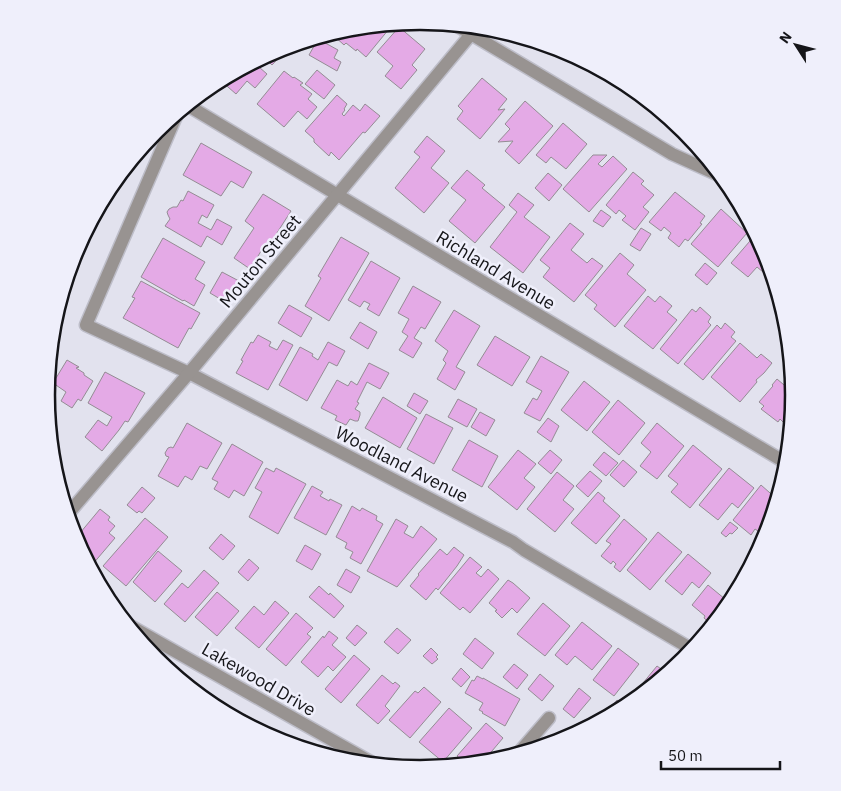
<svg xmlns="http://www.w3.org/2000/svg" width="841" height="791" font-family="'IBM Plex Sans',sans-serif">
<style>
.building{fill:#e4aae6;stroke:#948c94}
.lines{fill:none;stroke-linecap:round;stroke-linejoin:round}
.street-casing{stroke:#bdbdc8;stroke-width:15}
.street{stroke:#989391;stroke-width:12}
.labels{text-anchor:middle;dominant-baseline:central;stroke-width:5;stroke-linejoin:round;paint-order:stroke}
.street-label{font-size:18px;fill:#151519;stroke:#efeffb}
.rim{fill:none;stroke:#151519;stroke-width:2.5}
</style>
<rect width="100%" height="100%" fill="#e2e2ee"/>
<g class="building">
<polygon points="384,25 389,29 366,57 357,49 356,51 346,43 344,45 333,35 335,32 348,28"/>
<polygon points="399,27 425,49 412,65 417,70 401,89 385,76 393,66 377,52"/>
<polygon points="318,39 338,50 334,58 341,62 337,71 309,55"/>
<polygon points="282,48 285,51 272,65 264,57"/>
<polygon points="260,59 263,62 259,67 267,74 255,88 247,81 236,94 220,80"/>
<polygon points="317,70 335,85 324,99 305,84"/>
<polygon points="284,71 293,78 294,77 303,83 300,85 312,94 308,99 317,107 307,119 298,111 284,127 257,104"/>
<polygon points="605,72 629,84 633,88 629,93 605,73"/>
<polygon points="482,78 507,99 498,110 505,109 480,139 457,119 463,111 458,106"/>
<polygon points="337,95 347,104 344,109 345,110 342,114 344,116 353,105 360,111 365,104 380,116 365,133 363,132 339,160 331,152 329,156 314,142 314,139 305,131"/>
<polygon points="525,101 553,126 519,164 505,151 513,141 498,142 510,129 505,124"/>
<polygon points="563,123 587,144 566,169 551,157 546,163 536,155"/>
<polygon points="427,136 445,151 431,168 449,183 424,213 395,188 420,157 414,152"/>
<polygon points="201,143 252,172 243,188 231,181 221,196 183,175"/>
<polygon points="593,155 607,155 598,164 602,167 613,156 627,169 589,212 563,189"/>
<polygon points="467,170 485,185 482,188 505,207 475,243 449,221 466,200 451,188"/>
<polygon points="633,172 644,181 641,184 654,195 643,207 649,212 635,230 622,220 626,216 619,210 616,214 606,205"/>
<polygon points="548,173 562,185 549,201 535,188"/>
<polygon points="188,191 214,205 207,218 202,215 198,223 211,230 217,219 232,227 222,245 207,236 201,247 165,226 170,219 168,215 167,212 169,209 173,207 177,207 181,200 183,201"/>
<polygon points="675,192 705,216 700,223 702,224 688,241 685,239 679,247 668,238 671,233 664,227 661,231 649,222"/>
<polygon points="518,193 534,205 524,217 550,237 523,273 490,247 517,212 509,205"/>
<polygon points="263,194 291,211 266,250 263,248 250,269 234,258 254,228 245,221"/>
<polygon points="721,209 747,233 718,267 691,244"/>
<polygon points="601,210 611,217 603,227 593,221"/>
<polygon points="97,211 99,212 90,237 85,235 79,248 78,247"/>
<polygon points="570,223 584,234 571,250 587,263 592,258 603,266 574,302 543,277 550,268 540,260"/>
<polygon points="641,228 651,234 640,251 630,245"/>
<polygon points="756,234 766,253 773,273 769,277 757,267 748,277 731,263"/>
<polygon points="341,237 369,253 329,321 305,306 321,278 318,276"/>
<polygon points="163,238 205,262 195,279 205,285 194,306 184,300 183,301 141,277"/>
<polygon points="75,253 78,255 73,269 70,268"/>
<polygon points="620,253 634,265 627,274 646,290 615,327 594,309 597,305 585,295"/>
<polygon points="371,261 400,278 379,316 367,309 370,304 364,301 360,307 348,300"/>
<polygon points="705,263 717,273 707,285 695,275"/>
<polygon points="222,272 239,281 227,303 210,293"/>
<polygon points="141,281 200,313 191,329 189,328 178,348 123,318 135,298 132,297"/>
<polygon points="413,286 441,302 425,329 421,327 414,338 422,343 413,358 399,350 408,336 402,332 409,319 398,313"/>
<polygon points="648,296 655,302 660,296 672,306 667,312 677,320 653,349 624,326"/>
<polygon points="289,305 312,318 301,337 278,323"/>
<polygon points="700,307 711,317 708,322 711,325 678,364 660,349 692,309 696,312"/>
<polygon points="454,310 480,326 456,367 465,372 455,390 437,379 446,363 443,360 448,351 435,341"/>
<polygon points="360,322 377,332 368,349 350,338"/>
<polygon points="725,323 735,332 731,337 736,341 703,380 684,364 717,325 721,329"/>
<polygon points="258,335 271,342 269,346 277,350 283,340 293,345 268,390 236,373 243,361 241,360 251,342 253,343"/>
<polygon points="495,336 530,357 512,386 477,365"/>
<polygon points="328,342 345,351 337,366 329,362 307,401 279,385 300,347 313,354 312,356 318,360"/>
<polygon points="740,343 757,358 761,354 772,363 764,373 756,380 757,382 740,402 711,377"/>
<polygon points="541,356 569,372 540,421 524,413 533,398 537,400 542,391 526,382"/>
<polygon points="67,360 79,367 76,368 84,373 84,375 93,381 81,401 78,399 72,408 61,401 66,392 53,383"/>
<polygon points="369,363 389,373 380,389 367,382 357,402 359,403 355,409 360,412 360,415 358,421 355,421 350,419 346,425 335,420 337,416 321,408 337,380 348,386 351,381 357,385"/>
<polygon points="105,372 145,393 128,422 125,421 119,430 102,451 85,437 98,420 107,426 112,417 88,403"/>
<polygon points="777,379 790,390 794,385 795,396 793,412 784,423 780,419 778,422 761,409 764,406 759,402 773,386 772,385"/>
<polygon points="584,381 610,402 587,431 561,410"/>
<polygon points="414,393 428,401 420,414 407,406"/>
<polygon points="383,397 417,418 400,448 365,428"/>
<polygon points="458,399 477,409 467,427 448,417"/>
<polygon points="618,400 645,423 619,455 592,432"/>
<polygon points="480,412 495,420 486,436 471,427"/>
<polygon points="426,414 453,428 434,464 407,449"/>
<polygon points="548,418 559,426 551,442 537,432"/>
<polygon points="187,423 222,443 207,469 200,466 192,480 185,476 178,487 158,476 169,457 166,456 165,453 168,448 171,447 173,448"/>
<polygon points="657,423 684,446 657,479 640,466 651,452 641,443"/>
<polygon points="469,440 498,456 482,487 452,470"/>
<polygon points="232,444 263,462 244,496 234,490 229,498 214,489 218,482 212,479"/>
<polygon points="693,445 722,469 690,508 671,492 678,484 668,476"/>
<polygon points="518,450 536,464 524,478 535,487 517,510 488,487"/>
<polygon points="550,450 562,460 551,474 538,463"/>
<polygon points="604,452 618,463 606,476 593,465"/>
<polygon points="623,460 637,472 624,487 610,475"/>
<polygon points="266,468 274,472 276,468 306,484 278,534 249,517 262,492 255,488"/>
<polygon points="729,468 754,488 738,508 732,503 718,520 699,505"/>
<polygon points="590,471 602,481 588,497 576,486"/>
<polygon points="557,472 574,486 563,500 574,509 555,532 527,509"/>
<polygon points="761,485 778,500 771,522 761,533 755,529 751,535 733,520"/>
<polygon points="312,486 323,492 320,496 329,501 330,499 342,505 326,535 294,518"/>
<polygon points="142,487 155,498 142,513 139,511 137,513 127,505"/>
<polygon points="598,492 605,498 603,501 620,516 596,544 571,523"/>
<polygon points="352,506 360,511 362,508 377,516 376,520 383,524 361,564 350,558 353,552 345,548 347,543 336,537"/>
<polygon points="100,509 110,517 108,520 115,526 109,533 115,538 92,565 86,560 75,539"/>
<polygon points="145,518 168,537 126,586 103,566"/>
<polygon points="396,519 408,526 404,533 413,538 421,526 437,539 397,587 367,571"/>
<polygon points="624,519 647,539 620,572 614,567 616,564 613,561 611,564 601,556 611,544 606,541"/>
<polygon points="730,522 738,528 732,534 730,533 726,537 721,533"/>
<polygon points="658,532 682,552 650,590 627,570"/>
<polygon points="221,534 235,546 223,560 209,548"/>
<polygon points="305,545 321,554 312,570 296,561"/>
<polygon points="454,547 464,555 457,566 438,590 436,588 426,600 410,586 419,575 418,574 440,549 447,555"/>
<polygon points="158,551 182,571 155,602 133,582"/>
<polygon points="688,554 711,573 699,588 692,582 682,595 665,581"/>
<polygon points="470,557 482,567 476,573 481,577 488,569 499,579 470,613 463,607 460,610 440,593"/>
<polygon points="249,559 259,568 248,581 238,572"/>
<polygon points="346,569 360,577 351,593 337,585"/>
<polygon points="204,570 219,583 185,622 164,604 182,583 188,588"/>
<polygon points="508,580 513,583 530,598 517,613 512,608 502,618 495,611 497,610 489,603"/>
<polygon points="708,585 731,604 713,626 704,618 705,616 692,605"/>
<polygon points="319,586 329,595 330,593 344,606 334,618 309,597"/>
<polygon points="217,592 239,611 217,636 195,617"/>
<polygon points="275,601 289,613 259,648 235,628 254,606 264,615"/>
<polygon points="543,603 570,626 545,656 517,634"/>
<polygon points="296,613 313,628 307,634 311,637 286,666 266,649"/>
<polygon points="582,622 612,646 592,670 575,656 567,665 555,655"/>
<polygon points="357,625 367,633 355,646 346,638"/>
<polygon points="397,628 411,640 398,654 384,642"/>
<polygon points="329,631 338,638 332,645 346,657 333,671 328,666 318,677 301,662 323,636 324,638"/>
<polygon points="475,638 494,653 482,669 463,654"/>
<polygon points="431,648 438,655 436,657 438,659 432,664 423,656"/>
<polygon points="618,648 639,664 614,696 593,680"/>
<polygon points="354,655 370,669 341,703 325,689"/>
<polygon points="514,664 528,675 517,689 503,677"/>
<polygon points="657,666 668,674 628,707 606,719 603,716 617,700 624,706"/>
<polygon points="461,668 470,677 461,687 452,679"/>
<polygon points="540,674 554,686 542,701 528,689"/>
<polygon points="382,675 393,684 395,682 400,686 385,706 390,711 378,724 356,705"/>
<polygon points="477,676 483,679 483,678 520,699 505,726 482,713 483,712 479,710 483,703 465,693 472,680 474,681"/>
<polygon points="424,687 441,702 410,738 389,720 415,691 418,693"/>
<polygon points="579,688 591,698 574,718 563,709"/>
<polygon points="449,708 472,728 443,762 419,742"/>
<polygon points="486,723 503,738 481,764 467,765 457,756"/>
</g>
<g class="lines">
<defs>
<g id="street">
<polyline points="456,25 672,154 723,177"/>
<polyline points="187,105 788,464"/>
<polyline points="177,114 86,325 189,373 513,542 524,550 693,650"/>
<polyline points="67,515 189,373 477,27"/>
<polyline points="125,623 376,765"/>
<polyline points="516,756 549,718"/>
</g>
</defs>
<use href="#street" class="street-casing"/>
<use href="#street" class="street"/>
</g>
<g class="labels">
<g class="street-label">
<text transform="translate(260 261) rotate(-50)">Mouton Street</text>
<text transform="translate(496 270) rotate(31)">Richland Avenue</text>
<text transform="translate(402 464) rotate(27)">Woodland Avenue</text>
<text transform="translate(259 679) rotate(30)">Lakewood Drive</text>
</g>
</g>
<path d="M0 0H841V791H0ZM55 395a365 365 0 1 1 730 0a365 365 0 1 1-730 0Z" fill="#efeffb" fill-rule="evenodd"/>
<path class="rim" d="M55 395a365 365 0 1 1 730 0a365 365 0 1 1-730 0Z"/>
<g transform="translate(796 45) rotate(306)" stroke="#efeffb" stroke-width="4" paint-order="stroke">
<path d="M0-4L9 19L0 12L-9 19Z" fill="#151519"/>
<text y="-8" font-size="14" font-weight="bold" text-anchor="middle" fill="#151519">N</text>
</g>
<path d="M661 761v8h119v-8" fill="none" stroke="#151519" stroke-width="2.5"/>
<text x="668" y="761" font-size="15" fill="#151519" stroke="#efeffb" stroke-width="4" paint-order="stroke">50 m</text>
</svg>
